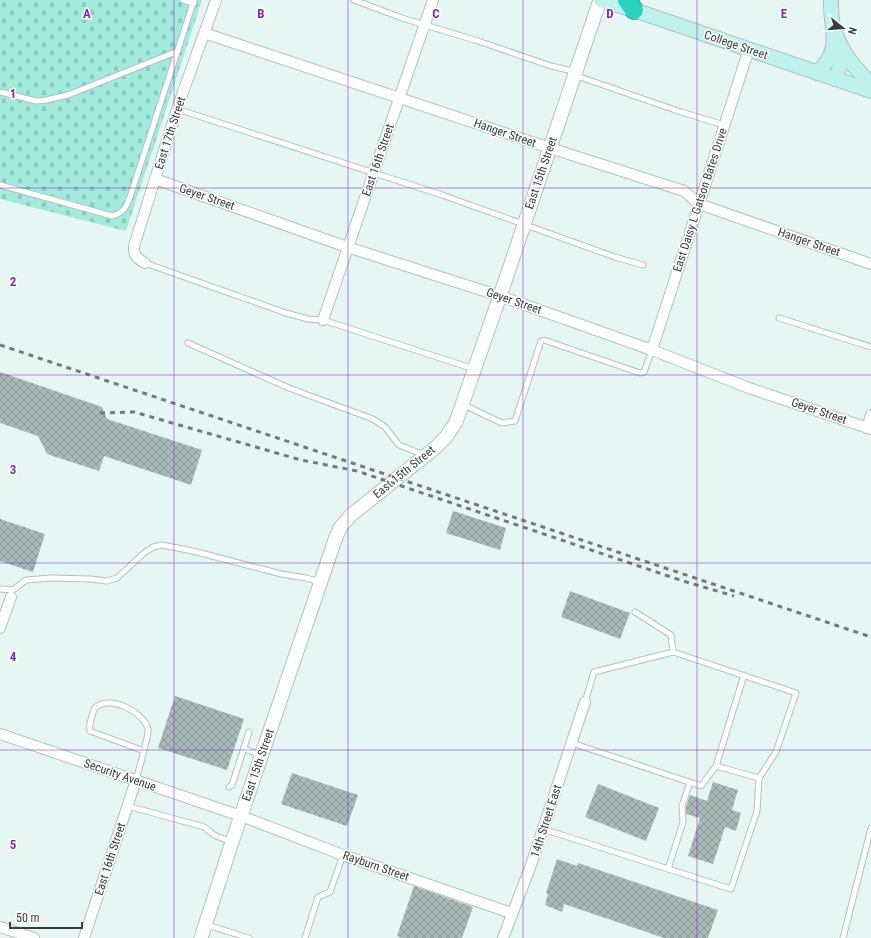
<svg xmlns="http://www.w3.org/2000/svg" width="871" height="938" font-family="'Roboto Condensed',sans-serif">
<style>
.cemetery{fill:url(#cemetery-stones)}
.building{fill:url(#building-cross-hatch)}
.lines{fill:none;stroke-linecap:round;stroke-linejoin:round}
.service-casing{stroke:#b1c1be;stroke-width:7}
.minor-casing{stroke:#b1c1be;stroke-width:12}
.tertiary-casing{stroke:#b1c1be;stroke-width:15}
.secondary-casing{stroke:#b1c1be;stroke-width:16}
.motorway-casing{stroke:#2f9e90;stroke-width:20}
.service{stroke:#fff;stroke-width:5}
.minor{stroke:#fff;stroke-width:10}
.tertiary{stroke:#fff;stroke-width:13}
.secondary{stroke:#bff2ec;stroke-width:14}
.motorway{stroke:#2bd3be;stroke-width:18}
.rail{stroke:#707a78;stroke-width:3;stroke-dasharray:5 5;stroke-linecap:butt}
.grid{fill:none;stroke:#7b2cbf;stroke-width:1;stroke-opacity:0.55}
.labels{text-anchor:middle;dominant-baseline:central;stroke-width:3;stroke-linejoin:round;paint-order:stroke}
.street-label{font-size:12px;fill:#373d3c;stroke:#fff}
.grid-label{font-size:13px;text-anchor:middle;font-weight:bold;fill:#7b2cbf;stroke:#fff;stroke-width:3;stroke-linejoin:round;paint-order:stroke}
</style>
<defs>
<pattern id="cemetery-stones" width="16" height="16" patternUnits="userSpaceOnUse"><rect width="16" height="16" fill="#a1eadc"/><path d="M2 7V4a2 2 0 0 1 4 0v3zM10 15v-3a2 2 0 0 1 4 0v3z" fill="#8bcabe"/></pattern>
<pattern id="building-cross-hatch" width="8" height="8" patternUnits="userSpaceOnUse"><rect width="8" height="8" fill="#a9b9b6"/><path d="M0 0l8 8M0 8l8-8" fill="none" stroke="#8a9895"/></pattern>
</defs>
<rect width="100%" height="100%" fill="#e6f7f3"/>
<polygon class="cemetery" points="0,0 202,0 126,231 0,199"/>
<g class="building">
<polygon points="0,372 102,407 107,419 202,450 191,485 104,456 99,471 47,454 38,436 0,423"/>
<polygon points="453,511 506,528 500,550 446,533"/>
<polygon points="0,519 45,534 33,572 0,561"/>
<polygon points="570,591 630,613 620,639 561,617"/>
<polygon points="175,696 244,719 227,770 158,748"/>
<polygon points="292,773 358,795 347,826 281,804"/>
<polygon points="713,782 738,790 732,810 741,813 736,831 725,827 713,864 688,856 700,818 686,814 686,807 690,795 707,801"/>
<polygon points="598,784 659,808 646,841 585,817"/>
<polygon points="557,859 577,866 578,863 718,910 708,938 664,938 564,904 562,912 545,905 548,894 546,893"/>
<polygon points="414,886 473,907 462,938 403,938 397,936"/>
</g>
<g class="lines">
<defs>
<g id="service">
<polyline points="183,0 194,3"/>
<polyline points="354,0 402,18 478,41 551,66 573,71 577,76 681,112 724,125"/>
<polyline points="0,92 36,101 46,100 68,95 178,51"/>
<polyline points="177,109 442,195 615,257 643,265"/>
<path d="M0,185L112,216C125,213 127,205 131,194L194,0"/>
<polyline points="145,263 286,313 308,319 323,320 474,369"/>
<polyline points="779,318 871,347"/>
<polyline points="188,343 289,388 373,419 385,427 399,445 424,455"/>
<polyline points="464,405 502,423 515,421 541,341 544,340 640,373 644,372 652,350"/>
<polyline points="0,589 13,590 26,580 51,578 90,579 107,581 117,578 144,553 153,547 162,545 193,551 281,574 306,578 320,582"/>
<polyline points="635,612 671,635 673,652"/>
<polyline points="585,702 594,672 673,652 796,693 776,752 759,778"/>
<polyline points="244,749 262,755"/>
<polyline points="716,766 744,675"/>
<path d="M136,780C138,772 149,736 148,729C144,712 109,694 95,708C93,710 93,714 92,716C90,722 89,725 90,731L144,751"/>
<polyline points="229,787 232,785 249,732"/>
<polyline points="128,806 204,827 214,835 231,842"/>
<polyline points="543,829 731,889 757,811 759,778 716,766 701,786 572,743"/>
<polyline points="668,869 683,822 682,806 690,782"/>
<polyline points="207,925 249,938"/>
<polyline points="305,938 318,897 330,892 343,855"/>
<polyline points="843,938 871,828"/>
</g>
<g id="minor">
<polyline points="204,33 550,148 684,191 699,204 871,264"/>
<polyline points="155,179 347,247 500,296 652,350 749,388 871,429"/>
<path d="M145,263C138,259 133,256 134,246L177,109L216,0"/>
<polyline points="323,320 433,0"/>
<polyline points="652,350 749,49"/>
<polyline points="867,428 871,415"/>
<polyline points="0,628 11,597"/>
<polyline points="0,734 241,816 343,855 511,913"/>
<polyline points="0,927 34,938"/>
<polyline points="84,938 136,780"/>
<polyline points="503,938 531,865 585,702"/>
</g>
<polyline id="tertiary" points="201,938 232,842 336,537 340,528 351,515 435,448 446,437 456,422 500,296 600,0"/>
<g id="secondary">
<polyline points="601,0 634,10 871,91"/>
<path d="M836,35C844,57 856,68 871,85"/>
<path d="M817,73C844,47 830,32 831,0"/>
<polyline points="835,79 845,55"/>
</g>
<polyline id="motorway" points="627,0 634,10"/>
</defs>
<use href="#service" class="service-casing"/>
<use href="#minor" class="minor-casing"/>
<use href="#tertiary" class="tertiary-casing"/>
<use href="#secondary" class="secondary-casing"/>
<use href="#motorway" class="motorway-casing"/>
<use href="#service" class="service"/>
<use href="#minor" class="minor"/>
<use href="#tertiary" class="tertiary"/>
<use href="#secondary" class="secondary"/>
<use href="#motorway" class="motorway"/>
<g class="rail">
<polyline points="0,345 871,637"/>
<polyline points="100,413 134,412 301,460 357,471 683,581 734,596"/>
</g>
</g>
<path class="grid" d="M174,0V938M348,0V938M523,0V938M697,0V938M0,188H871M0,375H871M0,563H871M0,750H871"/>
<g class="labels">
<g class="street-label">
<text transform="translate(736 45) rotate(19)">College Street</text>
<text transform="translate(170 133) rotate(-72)">East 17th Street</text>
<text transform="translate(505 133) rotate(19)">Hanger Street</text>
<text transform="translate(378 160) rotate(-71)">East 16th Street</text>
<text transform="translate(541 173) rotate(-71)">East 15th Street</text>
<text transform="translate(207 197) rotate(19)">Geyer Street</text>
<text transform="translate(700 200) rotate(-72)">East Daisy L Gatson Bates Drive</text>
<text transform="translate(809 242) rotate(19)">Hanger Street</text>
<text transform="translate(514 301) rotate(19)">Geyer Street</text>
<text transform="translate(819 411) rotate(19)">Geyer Street</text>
<text transform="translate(404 472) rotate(-39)">East 15th Street</text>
<text transform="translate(258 765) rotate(-71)">East 15th Street</text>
<text transform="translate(120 775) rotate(19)">Security Avenue</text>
<text transform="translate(546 821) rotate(-72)">14th Street East</text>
<text transform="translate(110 859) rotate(-72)">East 16th Street</text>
<text transform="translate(376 866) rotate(19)">Rayburn Street</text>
</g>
</g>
<g class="grid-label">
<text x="87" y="18">A</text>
<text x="261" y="18">B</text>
<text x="436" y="18">C</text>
<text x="610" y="18">D</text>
<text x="784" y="18">E</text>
<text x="13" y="98">1</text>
<text x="13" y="286">2</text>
<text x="13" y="474">3</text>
<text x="13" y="661">4</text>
<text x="13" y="849">5</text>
</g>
<g transform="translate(843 28) rotate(107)" stroke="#ffffff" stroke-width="3" paint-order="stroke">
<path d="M0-3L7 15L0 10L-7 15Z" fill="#373d3c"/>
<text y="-6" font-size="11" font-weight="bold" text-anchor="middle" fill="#373d3c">N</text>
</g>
<path d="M10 922v6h72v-6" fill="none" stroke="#373d3c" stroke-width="2"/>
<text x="16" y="922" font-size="12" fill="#373d3c" stroke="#ffffff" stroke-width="3" paint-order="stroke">50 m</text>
</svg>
